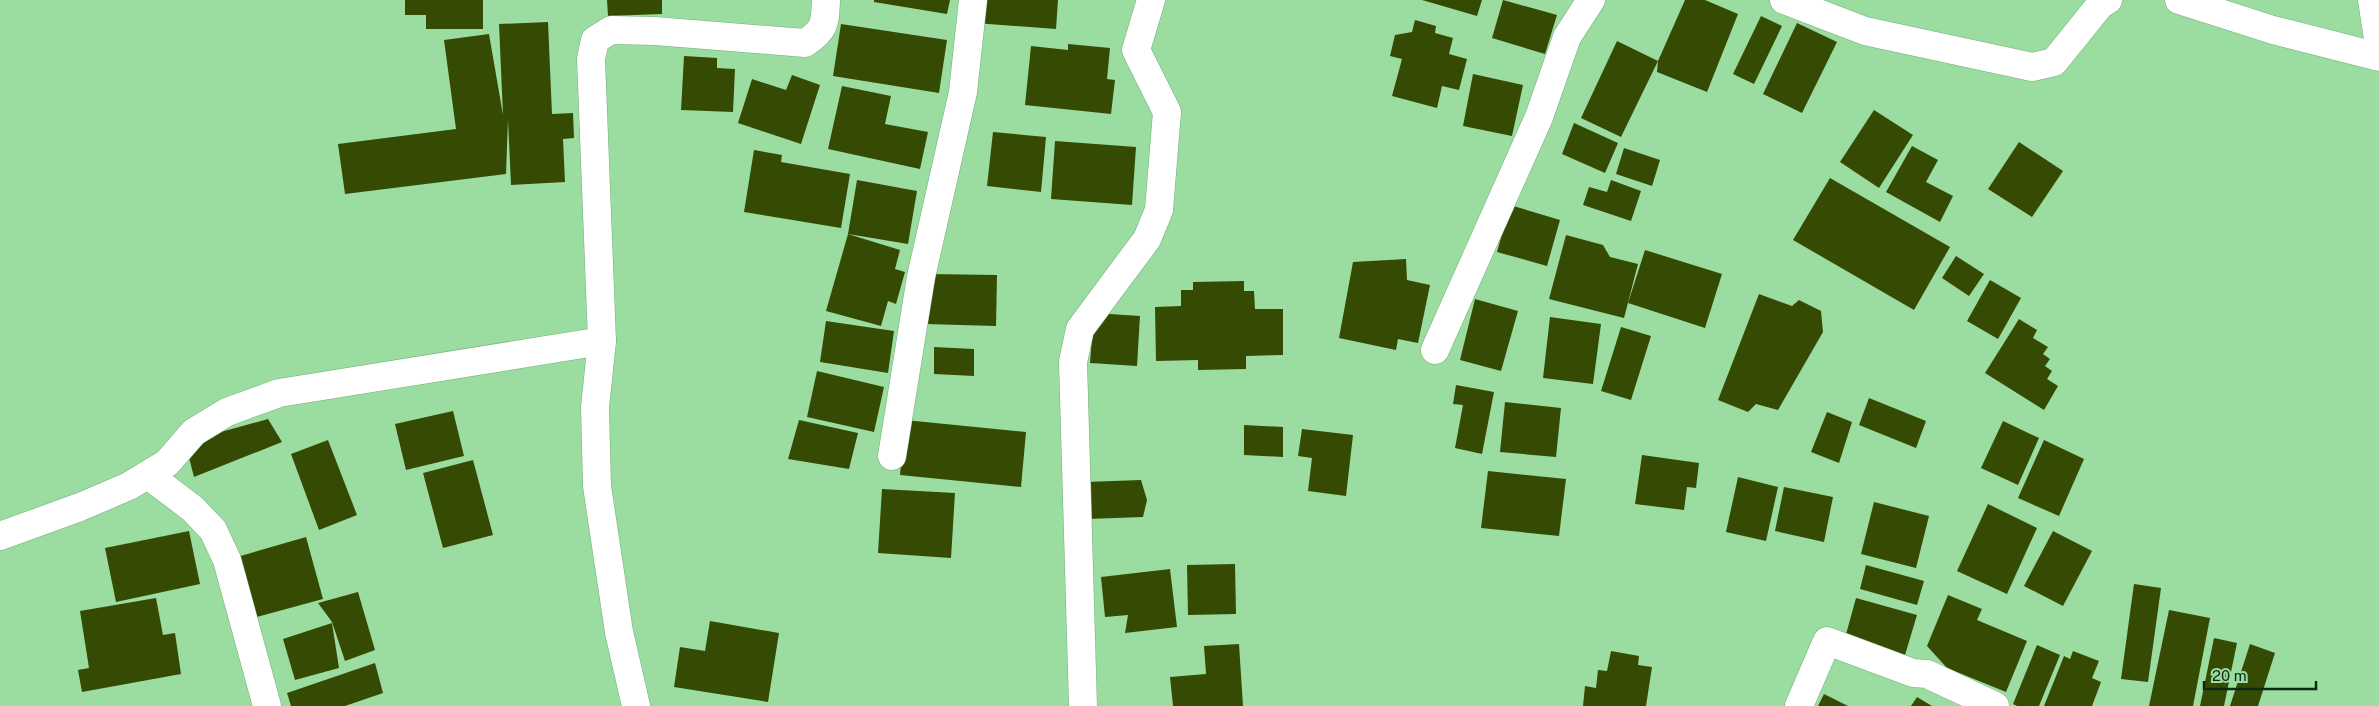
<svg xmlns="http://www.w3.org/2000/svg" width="2379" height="706" font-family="'Public Sans',sans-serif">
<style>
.building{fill:#354b04}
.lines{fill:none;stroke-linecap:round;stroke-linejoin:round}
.minor-casing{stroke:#6faf75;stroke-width:29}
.minor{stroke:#fff;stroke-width:28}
</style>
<rect width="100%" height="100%" fill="#9bdda0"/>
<g class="building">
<polygon points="405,0 483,0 483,29 426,29 426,15 405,15"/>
<polygon points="607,0 662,0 662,14 608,16"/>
<polygon points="874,0 950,0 947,14 874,2"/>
<polygon points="976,0 1058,0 1056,29 975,23"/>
<polygon points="1422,0 1482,0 1477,16"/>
<polygon points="1503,0 1557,15 1545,54 1492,38"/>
<polygon points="1685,0 1705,0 1738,14 1707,92 1657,72 1658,61"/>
<polygon points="1761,16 1782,26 1754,84 1733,74"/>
<polygon points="1415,20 1436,26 1435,33 1453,38 1449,54 1467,59 1459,90 1442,86 1437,108 1392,96 1402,59 1390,56 1395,35 1412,32"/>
<polygon points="548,22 552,114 573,113 574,138 563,139 565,182 511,185 508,120 506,174 345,194 338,144 456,129 444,40 489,34 503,115 499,24"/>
<polygon points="1797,23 1837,42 1802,113 1763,94"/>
<polygon points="841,24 947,40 939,93 833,76"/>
<polygon points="1617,41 1658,61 1621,137 1581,118"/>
<polygon points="1068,44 1110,48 1107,79 1115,80 1111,114 1025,105 1031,46 1068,50"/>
<polygon points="684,56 717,58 717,68 735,69 733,112 681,110"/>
<polygon points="1473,74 1523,85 1512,136 1463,126"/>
<polygon points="792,75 820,85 801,144 738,123 752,79 786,90"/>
<polygon points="842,86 891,96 885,124 928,132 920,169 828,149"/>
<polygon points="1874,110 1913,135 1879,188 1840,162"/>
<polygon points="1574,123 1618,143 1605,173 1562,154"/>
<polygon points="993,132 1046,137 1041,192 987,186"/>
<polygon points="1055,141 1136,147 1132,205 1051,199"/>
<polygon points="2019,142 2063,171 2032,217 1988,189"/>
<polygon points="1912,146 1938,160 1926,182 1953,196 1940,222 1886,192"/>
<polygon points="1624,148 1660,160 1652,186 1616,174"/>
<polygon points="754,150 782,155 781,162 850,174 841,228 744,212"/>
<polygon points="1830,178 1950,247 1914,310 1793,240"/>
<polygon points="857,180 917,191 908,244 848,234"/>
<polygon points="1611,180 1641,191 1631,221 1583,205 1589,187 1607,192"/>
<polygon points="1510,205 1560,220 1547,266 1497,252"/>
<polygon points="848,234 900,250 895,269 905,272 896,304 888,301 881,326 826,311"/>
<polygon points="1566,235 1603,245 1610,257 1638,264 1624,318 1549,299"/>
<polygon points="1645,250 1722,274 1705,328 1628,303"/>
<polygon points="1956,256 1984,274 1969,296 1942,278"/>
<polygon points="1406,259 1407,280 1430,285 1418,343 1398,339 1396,350 1339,338 1353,262"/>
<polygon points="926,274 997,275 996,326 925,324"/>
<polygon points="1990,280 2021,298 1998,339 1967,321"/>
<polygon points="1244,281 1244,291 1254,291 1255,309 1283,309 1283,355 1246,356 1246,369 1198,370 1198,360 1156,361 1155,307 1181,306 1181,290 1193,290 1193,282"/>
<polygon points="1759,294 1792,306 1799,300 1821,311 1823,332 1778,410 1756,404 1748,412 1718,400"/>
<polygon points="1475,299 1518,311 1501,371 1460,360"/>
<polygon points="1094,313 1140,316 1137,366 1090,363"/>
<polygon points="1550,317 1601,324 1593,384 1543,378"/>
<polygon points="2019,319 2037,330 2033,338 2048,347 2043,354 2050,359 2045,366 2052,371 2047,379 2058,386 2044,410 1985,373"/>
<polygon points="826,321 894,331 888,373 820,362"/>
<polygon points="1621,327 1651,336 1631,400 1601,391"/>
<polygon points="934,347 974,349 974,376 934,374"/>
<polygon points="817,371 884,387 874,432 807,417"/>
<polygon points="1456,385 1494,392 1482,454 1455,448 1463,405 1453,404"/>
<polygon points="1869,398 1926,421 1916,448 1859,425"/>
<polygon points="1505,402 1561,408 1556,457 1500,452"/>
<polygon points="453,411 464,456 406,470 395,424"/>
<polygon points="1827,412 1852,422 1839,463 1811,452"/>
<polygon points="268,419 282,442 194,477 185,442"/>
<polygon points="799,420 858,433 849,469 788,459"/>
<polygon points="905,420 1026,432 1021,487 900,475"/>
<polygon points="2003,421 2039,438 2018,485 1981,468"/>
<polygon points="1244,425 1283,427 1283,457 1244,455"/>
<polygon points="1302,429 1353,435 1346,496 1308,491 1312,458 1298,456"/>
<polygon points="328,440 357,515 319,530 291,454"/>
<polygon points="2044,440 2084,459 2059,516 2018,498"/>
<polygon points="1642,455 1699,463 1696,488 1687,487 1684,510 1635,504"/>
<polygon points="473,460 493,535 443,548 423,473"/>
<polygon points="1488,471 1566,479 1559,536 1481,528"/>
<polygon points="1738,477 1778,487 1766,541 1726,532"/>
<polygon points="1141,480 1147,500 1143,517 1087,519 1085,482"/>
<polygon points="1784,487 1833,497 1824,542 1775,531"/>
<polygon points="882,489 955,493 951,558 878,553"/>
<polygon points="1874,502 1929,516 1916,568 1861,554"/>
<polygon points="1988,504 2037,528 2007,594 1957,571"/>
<polygon points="189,531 200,584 116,602 105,548"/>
<polygon points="2053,531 2092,551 2063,606 2024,586"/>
<polygon points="306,537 323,599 253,618 237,557"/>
<polygon points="1235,564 1236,614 1188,615 1187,565"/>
<polygon points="1866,565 1924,581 1917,605 1860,589"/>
<polygon points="1170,569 1177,627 1125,633 1128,615 1105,617 1101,577"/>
<polygon points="2134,584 2161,588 2148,682 2121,679"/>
<polygon points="358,592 375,650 345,661 332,622 318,603"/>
<polygon points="1948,595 1982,609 1977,620 2027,641 2006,692 1947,668 1927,646"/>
<polygon points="156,598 163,635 175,633 181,674 82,692 78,670 89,668 80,611"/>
<polygon points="1856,598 1917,615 1905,655 1845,638"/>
<polygon points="2169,610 2210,618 2193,706 2149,706"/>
<polygon points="710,621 779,633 768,702 674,687 680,647 705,651"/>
<polygon points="332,623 339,668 295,680 283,639"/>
<polygon points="2214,638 2237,643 2224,706 2200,706"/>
<polygon points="1239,644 1243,706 1173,706 1170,677 1206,674 1204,646"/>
<polygon points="2250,644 2275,653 2258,706 2230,706"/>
<polygon points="2037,645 2060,655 2039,706 2017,706 2013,704"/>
<polygon points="1611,651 1639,656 1638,665 1652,667 1646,706 1583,706 1585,686 1596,688 1598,670 1607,671"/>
<polygon points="2073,651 2099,661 2092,678 2101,682 2092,706 2044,706 2064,656 2070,659"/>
<polygon points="375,663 383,693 345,706 291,706 287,693"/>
<polygon points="1824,694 1848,706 1818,706"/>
<polygon points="1917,697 1932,706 1911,706"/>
</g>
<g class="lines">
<defs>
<g id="minor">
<polyline points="1784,0 1865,31 2032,67 2054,62 2100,5 2108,0"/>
<polyline points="2179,0 2273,30 2379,57"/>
<polyline points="2372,0 2379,45"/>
<polyline points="1435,350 1539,117 1567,37 1591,0"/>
<polyline points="892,456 921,277 963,92 973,0"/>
<polyline points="148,475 193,509 213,530 227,560 267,706"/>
<polyline points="0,536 80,507 129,486 167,463 194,432 227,412 279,393 602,341"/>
<path d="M636,706L619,632L597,486L595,407L602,341L591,59L595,40L611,30L655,31L805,43C825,30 825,24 826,0"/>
<polyline points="1083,706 1073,362 1080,329 1147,239 1159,210 1167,112 1136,50 1151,0"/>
<polyline points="1799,706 1827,641 1913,673 1927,674 1995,706"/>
</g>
</defs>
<use href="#minor" class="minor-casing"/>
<use href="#minor" class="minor"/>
</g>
<path d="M2204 681v8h112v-8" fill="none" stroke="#0f2a13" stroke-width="2.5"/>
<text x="2212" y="681" font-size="15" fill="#0f2a13" stroke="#9bdda0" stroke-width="4" paint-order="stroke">20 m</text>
</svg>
